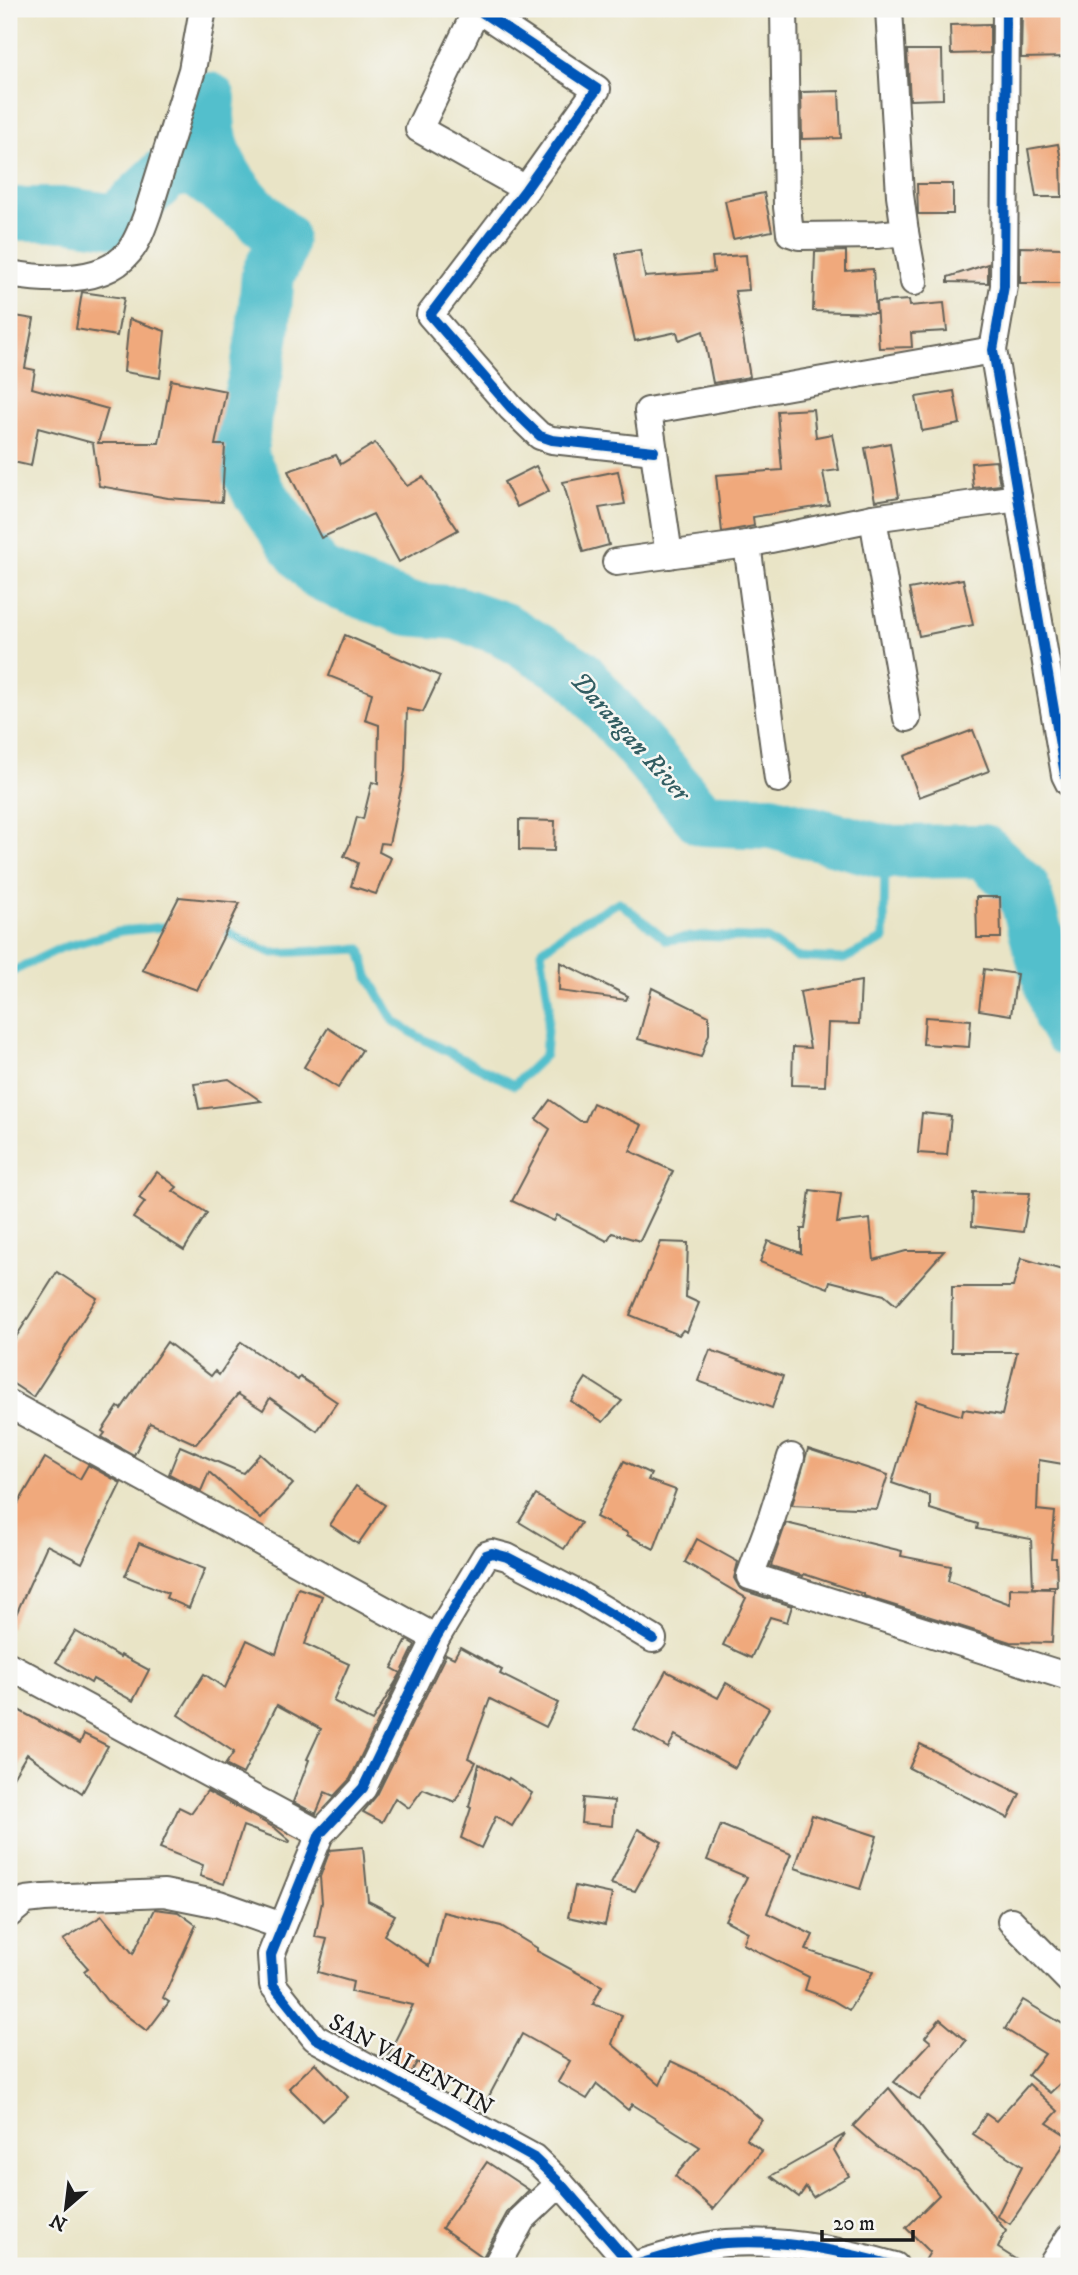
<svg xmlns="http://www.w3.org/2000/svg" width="1078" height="2275" font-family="'IM FELL DW Pica',serif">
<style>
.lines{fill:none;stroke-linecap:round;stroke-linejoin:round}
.stream{stroke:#53bfcc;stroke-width:9}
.river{stroke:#53bfcc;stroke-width:54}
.building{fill:#f0a97b}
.street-casing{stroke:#646258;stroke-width:30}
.street{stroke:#fff;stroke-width:26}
.cycleway-casing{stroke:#f6f6f2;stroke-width:15}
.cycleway{stroke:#0057b8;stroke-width:10}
.labels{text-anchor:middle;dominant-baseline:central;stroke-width:5;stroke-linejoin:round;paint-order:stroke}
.street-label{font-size:24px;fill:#1c1c1c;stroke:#f6f6f2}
.water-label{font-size:26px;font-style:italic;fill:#325d62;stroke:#f6f6f2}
</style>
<rect width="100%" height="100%" fill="#f6f6f2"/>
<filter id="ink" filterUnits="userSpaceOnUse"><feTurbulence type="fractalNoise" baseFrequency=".0143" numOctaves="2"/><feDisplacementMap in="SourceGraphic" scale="14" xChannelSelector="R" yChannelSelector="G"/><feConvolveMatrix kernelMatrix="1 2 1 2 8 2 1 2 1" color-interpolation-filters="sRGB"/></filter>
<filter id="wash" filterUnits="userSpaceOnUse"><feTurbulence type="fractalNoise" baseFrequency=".00686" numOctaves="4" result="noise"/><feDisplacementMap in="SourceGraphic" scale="28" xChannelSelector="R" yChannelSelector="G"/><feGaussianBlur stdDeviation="1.57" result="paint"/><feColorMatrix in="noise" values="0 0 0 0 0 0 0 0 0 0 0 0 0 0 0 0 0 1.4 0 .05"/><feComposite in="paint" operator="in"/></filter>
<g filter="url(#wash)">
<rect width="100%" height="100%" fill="#e9e4c6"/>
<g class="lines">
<g class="stream">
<polyline points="218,926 244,941 273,953 361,949 368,976 394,1021 419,1037 514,1085 545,1055 549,1005 541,951 571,928 619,902 667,940 701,936 767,939 796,957 844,959 884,939 885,852"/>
<polyline points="9,973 61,948 121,931 174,926"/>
</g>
<g class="river">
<path d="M209,99C201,159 238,200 281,237L278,255L268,274L263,333L256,375L245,414L241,457L260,494L300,551L320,573L344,585L409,609L457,613L503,629L578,674L702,819L771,822L885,852L983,851L1023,888L1060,1016L1069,1031"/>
<polyline points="9,214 66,214 116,221 168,172 193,168 242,204"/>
</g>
</g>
<g id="blocks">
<g class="building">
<polygon points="1022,9 1069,9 1069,57 1021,58"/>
<polygon points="990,24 990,53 951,54 950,25"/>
<polygon points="907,50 942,50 943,99 910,100"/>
<polygon points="839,91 841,138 802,139 801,92"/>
<polygon points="1058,144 1061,160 1062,197 1036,197 1028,149"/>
<polygon points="917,184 953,184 953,214 918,214"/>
<polygon points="764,193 772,231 733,239 725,201"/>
<polygon points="1020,247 1063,248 1063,283 1020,283"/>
<polygon points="640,250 645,277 714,272 712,257 746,255 749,290 735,291 750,377 713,383 703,331 679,340 677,332 635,341 616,254"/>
<polygon points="846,251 846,271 873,269 876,313 813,311 815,252"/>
<polygon points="988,264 988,283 948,282 948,277"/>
<polygon points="82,292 124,298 117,336 76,329"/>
<polygon points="909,300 910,306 944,303 947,331 911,333 912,347 879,348 876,302"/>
<polygon points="9,315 34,319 25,368 35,370 32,388 108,409 98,443 159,443 171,380 226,391 215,445 225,445 222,502 168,498 99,486 93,443 38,428 31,466 9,461"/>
<polygon points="129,319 165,331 160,378 124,372"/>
<polygon points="954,391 960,424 922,431 916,397"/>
<polygon points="813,409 816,437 832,434 839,470 823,472 829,505 753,517 754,526 722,532 716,475 782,470 777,411"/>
<polygon points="375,443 407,486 423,477 458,530 399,562 373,514 321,538 288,471 336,455 341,464"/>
<polygon points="890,443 899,497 875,501 865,448"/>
<polygon points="996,461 1000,485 973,488 971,463"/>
<polygon points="536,466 549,491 517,507 504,482"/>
<polygon points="618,471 625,504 599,508 609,545 583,552 563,482"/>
<polygon points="963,579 973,625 919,636 909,589"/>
<polygon points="345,635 440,676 423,712 407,709 405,771 389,844 381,843 379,852 391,858 376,894 351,886 358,863 344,856 349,846 357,817 363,819 372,782 378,784 379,725 365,720 372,693 329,676"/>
<polygon points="973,730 989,771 919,797 904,756"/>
<polygon points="519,820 555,821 554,851 519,850"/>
<polygon points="179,897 240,903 197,990 142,970"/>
<polygon points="976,897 1000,897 1001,938 977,938"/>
<polygon points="560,962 628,996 626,1000 559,991"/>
<polygon points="984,969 1017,974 1011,1015 979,1010"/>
<polygon points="861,981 859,1024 828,1023 825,1086 792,1085 793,1047 810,1048 800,992"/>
<polygon points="652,988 709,1016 709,1034 701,1057 638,1039"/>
<polygon points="925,1017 971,1020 969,1047 923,1044"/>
<polygon points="328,1028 362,1050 338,1088 304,1067"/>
<polygon points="229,1079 261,1101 199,1109 194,1084"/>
<polygon points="550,1100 580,1121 585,1121 593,1103 642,1125 630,1151 673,1171 640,1241 612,1233 607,1241 557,1215 554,1221 512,1201 550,1129 536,1119"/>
<polygon points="922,1113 951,1116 947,1155 918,1153"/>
<polygon points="157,1172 177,1187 173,1191 207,1213 184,1250 133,1218 145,1202 139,1198"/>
<polygon points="810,1190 841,1194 837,1223 870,1219 874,1260 906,1251 944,1251 896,1305 884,1295 830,1281 828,1288 760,1262 768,1241 801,1253 801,1229 805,1229"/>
<polygon points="973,1192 1030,1193 1023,1232 972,1226"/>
<polygon points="661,1242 688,1243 686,1297 699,1303 687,1332 683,1330 679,1335 630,1315"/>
<polygon points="1021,1258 1069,1272 1069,1465 1039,1460 1037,1510 1055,1512 1051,1558 1056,1558 1057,1586 1049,1586 1049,1588 1033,1588 1031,1539 977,1529 978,1524 930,1509 930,1496 892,1483 916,1401 962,1416 963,1409 1002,1415 1017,1352 951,1352 952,1287 1013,1287"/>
<polygon points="57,1272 97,1298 33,1397 9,1381 9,1348"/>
<polygon points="167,1342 211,1376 215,1371 219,1375 241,1342 298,1380 300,1377 337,1402 317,1431 270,1398 263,1410 238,1394 196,1444 150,1423 134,1455 102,1437 105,1433 102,1431 118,1407 121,1409"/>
<polygon points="710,1350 783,1376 772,1408 698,1381"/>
<polygon points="586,1378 622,1401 603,1422 571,1401"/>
<polygon points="180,1446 243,1473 260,1454 293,1484 261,1519 209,1472 201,1491 169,1474"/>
<polygon points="808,1449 888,1475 877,1509 792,1505"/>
<polygon points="45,1458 80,1479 88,1465 121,1483 82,1563 47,1545 9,1630 9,1519"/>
<polygon points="624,1461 651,1474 648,1480 676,1490 654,1549 627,1535 628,1533 596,1517"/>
<polygon points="356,1486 385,1505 358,1544 330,1525"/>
<polygon points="536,1495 581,1523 564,1549 519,1522"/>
<polygon points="786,1523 902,1551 901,1556 951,1566 948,1581 1010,1604 1010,1588 1054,1589 1052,1643 1010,1642 864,1596 864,1594 804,1574 803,1576 771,1566"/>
<polygon points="697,1539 738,1562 734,1578 739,1587 745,1591 792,1606 787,1622 770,1617 751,1658 723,1645 746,1598 685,1562"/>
<polygon points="139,1543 205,1569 189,1608 166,1598 168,1593 125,1576"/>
<polygon points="298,1588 322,1596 305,1644 349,1664 333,1701 372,1721 401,1673 392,1668 407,1640 415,1645 350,1779 334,1796 325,1792 316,1814 293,1802 309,1760 307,1759 321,1729 277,1705 243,1774 225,1765 234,1752 178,1715 204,1674 225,1688 247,1640 276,1654"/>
<polygon points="75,1631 120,1657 121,1655 149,1670 133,1701 93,1679 91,1683 56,1662"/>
<polygon points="460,1647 502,1670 500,1674 558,1703 546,1727 490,1699 468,1758 476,1762 455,1802 423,1789 409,1808 395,1798 382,1822 363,1812 377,1795 446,1654 454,1658"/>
<polygon points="666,1671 718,1698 726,1683 769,1708 735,1768 675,1735 668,1748 634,1729"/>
<polygon points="9,1705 80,1743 84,1734 108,1746 82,1793 27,1754 9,1784"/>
<polygon points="920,1744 1020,1794 1008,1818 909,1768"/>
<polygon points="479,1764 508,1780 509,1778 532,1793 512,1826 496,1816 481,1848 461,1838 471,1808 469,1807"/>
<polygon points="207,1791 275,1828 290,1841 289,1843 243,1826 224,1884 200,1876 203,1865 160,1848 179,1807 191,1813"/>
<polygon points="583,1798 614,1801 612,1826 581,1823"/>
<polygon points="812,1815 877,1836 860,1889 795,1868"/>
<polygon points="721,1825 791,1854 767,1913 813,1935 806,1950 873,1972 849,2010 832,2000 805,1990 809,1977 743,1944 748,1932 725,1920 747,1877 707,1860"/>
<polygon points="638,1829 662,1842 635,1891 611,1884"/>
<polygon points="363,1847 368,1901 395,1915 384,1935 430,1966 443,1912 501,1926 537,1948 537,1951 602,1986 593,2004 622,2015 612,2044 660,2085 671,2061 723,2086 762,2120 746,2139 762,2151 713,2209 675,2176 700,2147 632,2104 628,2110 597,2084 587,2099 558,2082 570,2061 522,2034 487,2100 417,2062 411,2073 386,2059 413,2005 351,1992 353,1982 318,1972 327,1939 315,1937 322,1902 320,1877 330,1850"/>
<polygon points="575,1886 612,1894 605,1925 568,1917"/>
<polygon points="155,1909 178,1912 196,1925 163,1998 169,2002 147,2031 107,2001 84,1971 88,1968 63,1940 102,1916 133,1954"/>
<polygon points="1023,2000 1068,2027 1069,2025 1069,2075 1050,2093 1028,2075 1045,2054 1005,2029"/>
<polygon points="940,2019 966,2041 919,2099 894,2082 931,2042 925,2037"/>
<polygon points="315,2063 348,2097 322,2121 289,2088"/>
<polygon points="1029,2084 1058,2111 1047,2123 1069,2137 1010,2224 997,2216 1022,2166 973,2134 986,2114 996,2121"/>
<polygon points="889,2088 1006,2231 998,2248 1026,2266 922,2266 930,2252 906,2228 939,2195 921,2172 877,2147 853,2126"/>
<polygon points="845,2134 834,2150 849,2176 813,2197 806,2187 799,2197 771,2176"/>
<polygon points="487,2162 529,2190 508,2211 483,2257 442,2228"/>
</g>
</g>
</g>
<g filter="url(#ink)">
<use href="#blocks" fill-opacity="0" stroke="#646258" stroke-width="2"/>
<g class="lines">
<defs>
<g id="street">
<polyline points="477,9 597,89 526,189 430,315 511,408 540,436 552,440 654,451"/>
<polyline points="477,9 419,129 526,189"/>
<polyline points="784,9 787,207 790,233 799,236 877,235 905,232 900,195 889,9"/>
<polyline points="1006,9 1004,286 993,350 1065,775 1069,783"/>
<polyline points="905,232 914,282"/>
<path d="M9,274C45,280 103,285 129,252C138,241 143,226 148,212L192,70L203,9"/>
<polyline points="873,518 907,718"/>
<polyline points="747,544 778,779"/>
<polyline points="669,555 648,411 993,350"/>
<polyline points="616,562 747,544 873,518 1018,498"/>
<polyline points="9,1404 436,1638"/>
<polyline points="791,1457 772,1517 750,1576 1069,1677"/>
<path d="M653,1639L576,1593L507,1557L492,1553L486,1555L436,1638L363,1788L320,1834L271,1955L273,1985L315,2038L534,2158L560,2183L632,2266C658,2258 699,2245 726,2243C783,2239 840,2250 895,2266"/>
<polyline points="9,1666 320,1834"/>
<polyline points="9,1914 26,1900 44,1898 164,1893 219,1904 282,1926"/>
<polyline points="1011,1921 1069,1980"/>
<polyline points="496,2266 522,2219 560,2183"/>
<polyline points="1051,2266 1069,2238"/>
</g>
</defs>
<use href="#street" class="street-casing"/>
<use href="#street" class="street"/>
<defs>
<g id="cycleway">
<polyline points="477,9 597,89 526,189 430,315 511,408 540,436 552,440 654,451"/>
<polyline points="1006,9 1004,286 993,350 1065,775 1069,783"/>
<path d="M653,1639L576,1593L507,1557L492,1553L486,1555L436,1638L363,1788L320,1834L271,1955L273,1985L315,2038L534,2158L560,2183L632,2266C658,2258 699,2245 726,2243C783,2239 840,2250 895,2266"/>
</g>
</defs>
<use href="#cycleway" class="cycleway-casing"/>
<use href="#cycleway" class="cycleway"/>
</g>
</g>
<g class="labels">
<g class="street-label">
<text transform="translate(411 2065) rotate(29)">SAN VALENTIN</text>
</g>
<g class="water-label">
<text transform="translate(630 737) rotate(48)">Darangan River</text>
</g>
</g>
<rect width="1078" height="2275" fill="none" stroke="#f6f6f2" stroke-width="35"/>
<g transform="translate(66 2208) rotate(208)" stroke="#f6f6f2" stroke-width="5" paint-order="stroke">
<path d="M0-5L12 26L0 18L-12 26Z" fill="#1c1c1c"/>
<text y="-10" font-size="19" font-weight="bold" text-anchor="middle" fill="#1c1c1c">N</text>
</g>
<path d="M822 2230v10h91v-10" fill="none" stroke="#1c1c1c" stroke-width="3.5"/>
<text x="833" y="2230" font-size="21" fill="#1c1c1c" stroke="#f6f6f2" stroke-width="5" paint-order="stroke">20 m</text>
</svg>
